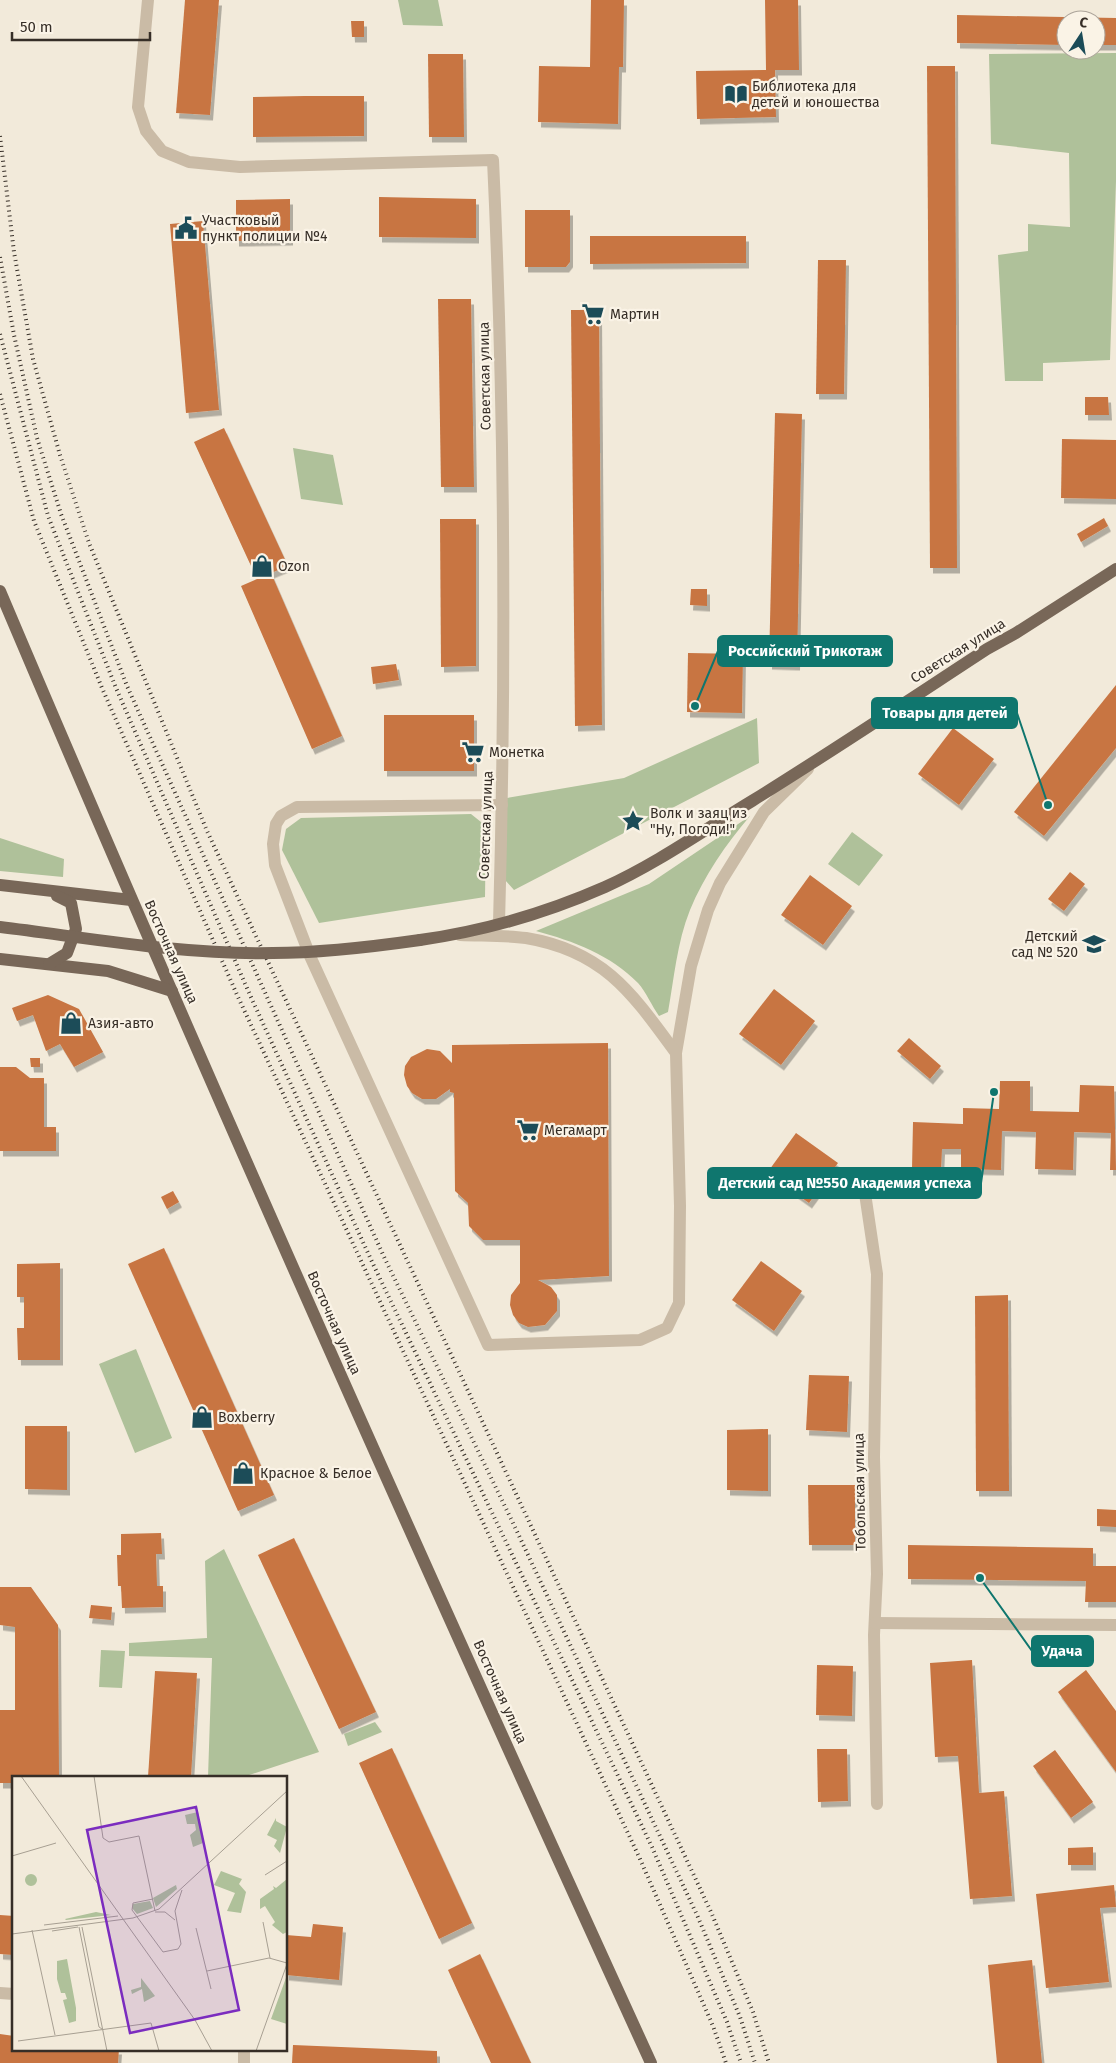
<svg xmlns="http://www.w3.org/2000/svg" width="1116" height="2063" font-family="'Fira Sans',sans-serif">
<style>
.green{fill:#afc19a}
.building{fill:#c87542;filter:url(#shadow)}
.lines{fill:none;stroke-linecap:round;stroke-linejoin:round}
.minor{stroke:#cabba6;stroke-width:12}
.major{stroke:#786758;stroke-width:12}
.rail{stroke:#362e27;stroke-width:4;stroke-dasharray:1 4;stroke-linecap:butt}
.major-bridge{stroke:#786758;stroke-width:12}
.labels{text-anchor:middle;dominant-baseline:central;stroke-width:4.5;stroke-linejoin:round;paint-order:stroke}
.poi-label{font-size:14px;fill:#362e27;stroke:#faf3e6;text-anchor:start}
.street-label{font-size:14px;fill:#362e27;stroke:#faf3e6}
.inset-road{fill:none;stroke:#a79f92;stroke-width:1}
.view{fill:#7b2cbf;fill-opacity:0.15;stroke:#7b2cbf;stroke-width:2.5}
.inset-edge{fill:none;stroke:#362e27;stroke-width:2.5}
.leader{fill:none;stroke:#0f766e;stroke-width:2}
.callout-dot{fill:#0f766e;stroke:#faf3e6;stroke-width:2}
.callout{fill:#0f766e;stroke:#0f766e;stroke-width:2}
.callout-label{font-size:15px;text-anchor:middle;font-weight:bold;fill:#fff}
</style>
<defs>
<filter id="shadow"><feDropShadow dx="3" dy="5.5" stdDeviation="0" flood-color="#0004"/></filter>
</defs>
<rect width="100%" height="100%" fill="#f2eada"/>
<g class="green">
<polygon points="398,0 438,0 443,26 403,25"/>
<polygon points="1116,53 1116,181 1110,360 1043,363 1043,381 1005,381 998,255 1028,251 1028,224 1070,227 1069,153 991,144 989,54"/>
<polygon points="293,448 333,455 343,505 301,499"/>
<polygon points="757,718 759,763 514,890 505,880 507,798 624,778"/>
<polygon points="471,814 486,826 485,897 319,923 282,850 286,829 301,818"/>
<path d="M750,816C726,844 704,876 690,910C677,942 674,979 668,1012L659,1016C652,1006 646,992 638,983C611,955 573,941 536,931L649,884Z"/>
<polygon points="852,832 883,855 859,886 828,864"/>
<polygon points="0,838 64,859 63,877 0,871"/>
<polygon points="136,1349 172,1438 135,1453 99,1364"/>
<polygon points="224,1549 319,1752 243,1777 208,1777 212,1658 129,1656 129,1643 207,1638 205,1561"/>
<polygon points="101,1650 125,1651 122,1688 99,1687"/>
<polygon points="375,1722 382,1732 348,1746 344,1734"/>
</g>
<g class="building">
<polygon points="185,0 219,0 210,115 176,113"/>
<polygon points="591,0 624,0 623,67 619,67 618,124 538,122 539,66 590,67"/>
<polygon points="765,0 798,0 799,70 775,70 776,117 697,119 696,71 766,70"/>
<polygon points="957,15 1116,18 1116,45 1096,45 1096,20 1066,20 1066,45 957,43"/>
<polygon points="351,21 364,21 364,37 352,37"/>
<polygon points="428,54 463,54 464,137 429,137"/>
<polygon points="927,66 955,66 957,568 930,568"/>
<polygon points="305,96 364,96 364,136 253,137 253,97"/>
<polygon points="379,197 476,199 476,238 379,237"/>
<polygon points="290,199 290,240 236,241 236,200"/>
<polygon points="525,210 570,210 570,262 566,267 525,267"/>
<polygon points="203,221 219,410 186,413 170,224"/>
<polygon points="590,236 746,236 746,263 590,264"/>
<polygon points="818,260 846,260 844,394 816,394"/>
<polygon points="438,299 471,299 474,487 441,487"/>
<polygon points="571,310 599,310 602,725 575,726"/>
<polygon points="1085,397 1108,397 1109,415 1085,415"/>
<polygon points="775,413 802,414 797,665 769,664"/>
<polygon points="224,428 288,566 271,573 342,736 312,749 241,586 257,579 194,442"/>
<polygon points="1062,439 1116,440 1116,499 1061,498"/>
<polygon points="1104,518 1108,526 1081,542 1077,534"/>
<polygon points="440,519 476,519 476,666 441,667"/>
<polygon points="691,589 707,589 707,606 690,605"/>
<polygon points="688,653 743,654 742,713 687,712"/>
<polygon points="396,664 399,680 373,684 371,667"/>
<polygon points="1116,685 1116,748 1044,836 1014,812"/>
<rect x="384" y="715" width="90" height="56"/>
<polygon points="953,728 994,759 959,805 918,774"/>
<polygon points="1070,872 1085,884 1064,911 1048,899"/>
<polygon points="810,875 852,906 823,945 781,915"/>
<polygon points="774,989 815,1021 781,1065 739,1034"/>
<polygon points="48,995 79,1009 103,1052 74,1067 60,1044 46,1051 33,1015 17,1021 12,1008"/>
<polygon points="909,1038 941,1066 930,1079 897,1051"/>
<polygon points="608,1043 609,1276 538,1280 551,1287 557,1295 557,1311 545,1325 528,1327 519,1323 513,1315 510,1305 511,1295 520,1283 520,1240 483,1240 469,1226 468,1203 455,1191 454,1093 450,1092 450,1089 436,1099 422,1099 412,1093 407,1086 404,1075 405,1066 411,1057 427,1049 440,1051 452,1063 452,1045"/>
<polygon points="30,1058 40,1058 40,1067 31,1067"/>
<polygon points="0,1067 16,1067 30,1078 44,1078 44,1127 56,1127 56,1151 0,1151"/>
<polygon points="1000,1081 1030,1081 1030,1111 1079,1112 1080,1085 1114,1086 1116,1170 1110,1170 1111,1133 1074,1132 1073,1170 1035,1169 1036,1132 1002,1131 1001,1170 961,1169 961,1149 942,1149 941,1170 912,1169 913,1122 963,1124 963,1108 999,1109"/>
<polygon points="796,1133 838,1163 809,1203 767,1173"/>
<polygon points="173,1191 179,1202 167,1209 161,1197"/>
<polygon points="164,1248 274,1495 238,1511 128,1264"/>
<polygon points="761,1261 802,1291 774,1331 732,1300"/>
<polygon points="60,1263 60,1360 18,1360 17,1328 24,1328 24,1297 17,1297 17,1264"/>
<polygon points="1008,1295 1009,1491 976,1491 975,1296"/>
<polygon points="809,1375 849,1376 847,1432 806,1430"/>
<polygon points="25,1426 67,1426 67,1490 25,1489"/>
<polygon points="768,1429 768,1491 727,1490 727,1430"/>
<polygon points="808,1485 855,1485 855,1545 809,1545"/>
<polygon points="1097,1509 1116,1510 1116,1527 1097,1526"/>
<polygon points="161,1533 162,1554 156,1554 157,1586 163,1586 163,1607 122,1608 121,1586 118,1586 117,1555 121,1555 121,1534"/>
<polygon points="294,1538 376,1712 339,1729 258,1555"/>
<polygon points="908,1545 1093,1548 1093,1566 1116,1566 1116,1602 1085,1602 1086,1581 908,1579"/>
<polygon points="0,1587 31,1587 58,1625 59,1777 14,1777 14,1783 0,1783 0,1710 15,1710 15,1627 0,1625"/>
<polygon points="91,1605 112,1607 111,1620 89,1618"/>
<polygon points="972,1660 979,1793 1004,1791 1012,1896 970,1899 958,1756 935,1757 930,1663"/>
<polygon points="817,1665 853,1666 852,1716 816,1715"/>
<polygon points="1086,1670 1116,1711 1116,1772 1058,1692"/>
<polygon points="155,1671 197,1673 191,1777 148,1777"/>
<polygon points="392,1748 472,1923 439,1939 359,1763"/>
<polygon points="817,1749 847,1749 848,1801 818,1802"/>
<polygon points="1055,1750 1093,1802 1071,1818 1033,1766"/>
<polygon points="1093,1847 1093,1865 1068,1865 1068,1848"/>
<polygon points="1114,1885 1116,1907 1100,1908 1109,1982 1046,1988 1036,1894"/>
<polygon points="0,1915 14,1916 14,1955 0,1954"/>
<polygon points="313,1924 343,1927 339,1980 286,1975 286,1935 311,1937"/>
<polygon points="480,1954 531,2063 491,2063 458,1992 448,1970"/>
<polygon points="1032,1960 1042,2063 997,2063 988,1965"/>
<polygon points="0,2034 14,2036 14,2049 119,2049 118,2063 0,2063"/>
<polygon points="293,2045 437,2051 437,2063 292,2063"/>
</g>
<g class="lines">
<g class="minor">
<path d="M148,0L138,107L146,131L162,151L189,162L240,167L493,160C505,415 506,670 499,924"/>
<polyline points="502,805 297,807 281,816 276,824 273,844 275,865 310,956 488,1345 640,1340 667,1328 679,1303 680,1206 676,1053 691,966 708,910 720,883 764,812 808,769"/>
<path d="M460,935C482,936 504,935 526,938C604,951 632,993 676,1053"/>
<polyline points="863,1180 877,1274 874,1457 877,1574 874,1635 877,1804"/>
<polyline points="875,1623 1116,1625"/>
<polyline points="0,1993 14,1994"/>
<polyline points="244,2063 244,2049"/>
</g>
<g class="major">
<path d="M0,591C209,1085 428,1575 651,2063"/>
<polyline points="0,885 131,900"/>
<path d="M420,940C484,931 546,913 605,887C656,864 704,830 752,801C831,752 909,700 987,649L1016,633L1116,569"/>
<polyline points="0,959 108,971 172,991"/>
<polyline points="49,964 67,953 76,929 71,903 57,896"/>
</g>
<g class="rail">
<polyline points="0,136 14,252 33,359 60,455 89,543 207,831 711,1912 753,2012 769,2063"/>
<polyline points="0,257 14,335 37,438 61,514 127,686 385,1259 513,1523 697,1915 740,2017 755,2063"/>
<polyline points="0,334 48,516 116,688 250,995 373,1264 652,1847 727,2022 741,2063"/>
<polyline points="0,394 34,521 102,688 238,997 640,1859 713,2026 726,2063"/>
</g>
<path class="major-bridge" d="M0,927C90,938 182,955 273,953C322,953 371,947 420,940"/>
</g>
<defs>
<symbol id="library-bare" viewBox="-9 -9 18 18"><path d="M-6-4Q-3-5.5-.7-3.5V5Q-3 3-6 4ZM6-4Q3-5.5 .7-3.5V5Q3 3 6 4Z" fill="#1c4c58" stroke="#faf3e6" stroke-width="2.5" paint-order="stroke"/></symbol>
<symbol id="civic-bare" viewBox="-9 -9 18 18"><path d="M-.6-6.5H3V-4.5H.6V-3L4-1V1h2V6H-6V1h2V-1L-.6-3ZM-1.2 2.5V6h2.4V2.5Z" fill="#1c4c58" stroke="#faf3e6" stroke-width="2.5" paint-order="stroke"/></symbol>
<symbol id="supermarket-bare" viewBox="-9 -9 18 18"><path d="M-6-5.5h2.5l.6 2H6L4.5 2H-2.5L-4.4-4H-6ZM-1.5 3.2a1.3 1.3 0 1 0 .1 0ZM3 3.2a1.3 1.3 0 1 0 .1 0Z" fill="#1c4c58" stroke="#faf3e6" stroke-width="2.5" paint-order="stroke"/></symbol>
<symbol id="shop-bare" viewBox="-9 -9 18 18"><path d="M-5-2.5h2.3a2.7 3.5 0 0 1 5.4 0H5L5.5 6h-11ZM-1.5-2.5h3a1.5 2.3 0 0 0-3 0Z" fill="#1c4c58" stroke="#faf3e6" stroke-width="2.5" paint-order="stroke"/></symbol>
<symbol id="sight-bare" viewBox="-9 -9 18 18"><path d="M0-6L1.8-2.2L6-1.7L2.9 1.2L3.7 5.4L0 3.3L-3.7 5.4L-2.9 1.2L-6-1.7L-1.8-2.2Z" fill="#1c4c58" stroke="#faf3e6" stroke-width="2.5" paint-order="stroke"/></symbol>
<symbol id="school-bare" viewBox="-9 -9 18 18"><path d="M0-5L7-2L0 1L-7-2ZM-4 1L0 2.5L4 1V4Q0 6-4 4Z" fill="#1c4c58" stroke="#faf3e6" stroke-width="2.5" paint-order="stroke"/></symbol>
</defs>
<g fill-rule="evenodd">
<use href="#library-bare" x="720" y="78" width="32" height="32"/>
<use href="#civic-bare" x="170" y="212" width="32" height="32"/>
<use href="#supermarket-bare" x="577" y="298" width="32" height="32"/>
<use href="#shop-bare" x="246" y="550" width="32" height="32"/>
<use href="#supermarket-bare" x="457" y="736" width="32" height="32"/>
<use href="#sight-bare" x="617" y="805" width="32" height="32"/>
<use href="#school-bare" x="1078" y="928" width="32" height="32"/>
<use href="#shop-bare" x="55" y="1007" width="32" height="32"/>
<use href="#supermarket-bare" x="512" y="1114" width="32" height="32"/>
<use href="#shop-bare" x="186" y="1401" width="32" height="32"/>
<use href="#shop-bare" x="227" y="1457" width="32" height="32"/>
</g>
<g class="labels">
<g class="poi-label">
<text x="752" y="86">Библиотека для<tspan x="752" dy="16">детей и юношества</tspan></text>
<text x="202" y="220">Участковый<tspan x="202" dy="16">пункт полиции №4</tspan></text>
<text x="610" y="314">Мартин</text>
<text x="278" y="566">Ozon</text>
<text x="489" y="752">Монетка</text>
<text x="650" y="813">Волк и заяц из<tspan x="650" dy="16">"Ну, Погоди!"</tspan></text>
<text x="1078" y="936" text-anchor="end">Детский<tspan x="1078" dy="16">сад № 520</tspan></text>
<text x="88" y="1023">Азия-авто</text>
<text x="544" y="1130">Мегамарт</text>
<text x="218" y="1417">Boxberry</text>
<text x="260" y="1473">Красное &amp; Белое</text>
</g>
<g class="street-label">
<text transform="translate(485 376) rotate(-91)">Советская улица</text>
<text transform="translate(958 651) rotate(-32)">Советская улица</text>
<text transform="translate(486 825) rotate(-88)">Советская улица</text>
<text transform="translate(171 952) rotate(66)">Восточная улица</text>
<text transform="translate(334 1323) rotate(66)">Восточная улица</text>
<text transform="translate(860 1492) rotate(-91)">Тобольская улица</text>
<text transform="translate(500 1692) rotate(66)">Восточная улица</text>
</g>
</g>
<g transform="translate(12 1776)">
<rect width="275" height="275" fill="#f2eada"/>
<path d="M186,36L191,67L181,71L178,59L184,54L183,48H175L173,39ZM264,42V45L275,51L268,77L262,70L265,64L255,59ZM209,95L230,103L227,108L234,116L229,137L215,135L223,117L202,109ZM13 104a6 6 0 1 1 12 0a6 6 0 1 1-12 0ZM275,103V156L271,158L260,149L263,146L253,130L248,133V123L262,113L261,110L264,112ZM164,109L165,113L144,131L141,122ZM138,125L141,132L125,138L120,132L121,128ZM84,136L99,139L54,144L53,143ZM55,183L64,232V245L57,247L51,224L55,223L53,217H49L45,203V185ZM275,199V248L259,243ZM129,202L143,220L132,226L130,213L120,218L119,214L129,211Z" fill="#afc19a"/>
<path class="inset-road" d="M9,0L183,244L200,275M82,0L91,62L97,66L127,60L143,135M0,80L44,67M253,99L275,85M141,123L121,127L120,134L151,176L166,173L169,168L163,135L170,114M143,136H153L163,144M251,146L258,182M32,149L106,140M67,151L87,251L90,253M70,151L95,275M184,152L199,213M20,154L43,259M40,155L66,151M0,158L121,142L147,133L275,15M195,195L257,182L275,187M6,265L139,247L147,275M244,275L275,188"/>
<path class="view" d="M184,31L227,234L118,257L75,54Z"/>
<rect width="275" height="275" class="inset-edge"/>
</g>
<path class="leader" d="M695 706L718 651M1048 805L1017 713M994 1092L981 1183M980 1578L1032 1651"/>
<g class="callout-dot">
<circle cx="695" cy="706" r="5"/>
<circle cx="1048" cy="805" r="5"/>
<circle cx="994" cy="1092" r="5"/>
<circle cx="980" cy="1578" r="5"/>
</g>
<g class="callout">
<rect x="718" y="636" width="174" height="30" rx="5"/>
<rect x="872" y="698" width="145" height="30" rx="5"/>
<rect x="708" y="1168" width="273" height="30" rx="5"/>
<rect x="1032" y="1636" width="61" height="30" rx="5"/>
</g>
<g class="callout-label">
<text x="805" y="656">Российский Трикотаж</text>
<text x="945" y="718">Товары для детей</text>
<text x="845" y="1188">Детский сад №550 Академия успеха</text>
<text x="1062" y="1656">Удача</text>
</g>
<g transform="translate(1081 35) rotate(12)"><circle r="24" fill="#faf3e6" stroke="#aca49a"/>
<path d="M0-4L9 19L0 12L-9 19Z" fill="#1c4c58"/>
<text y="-8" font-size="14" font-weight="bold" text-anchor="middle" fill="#362e27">С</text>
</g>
<path d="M12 32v8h138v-8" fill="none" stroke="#362e27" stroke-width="2.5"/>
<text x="20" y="32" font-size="15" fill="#362e27" stroke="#faf3e6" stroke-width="4" paint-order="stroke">50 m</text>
</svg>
